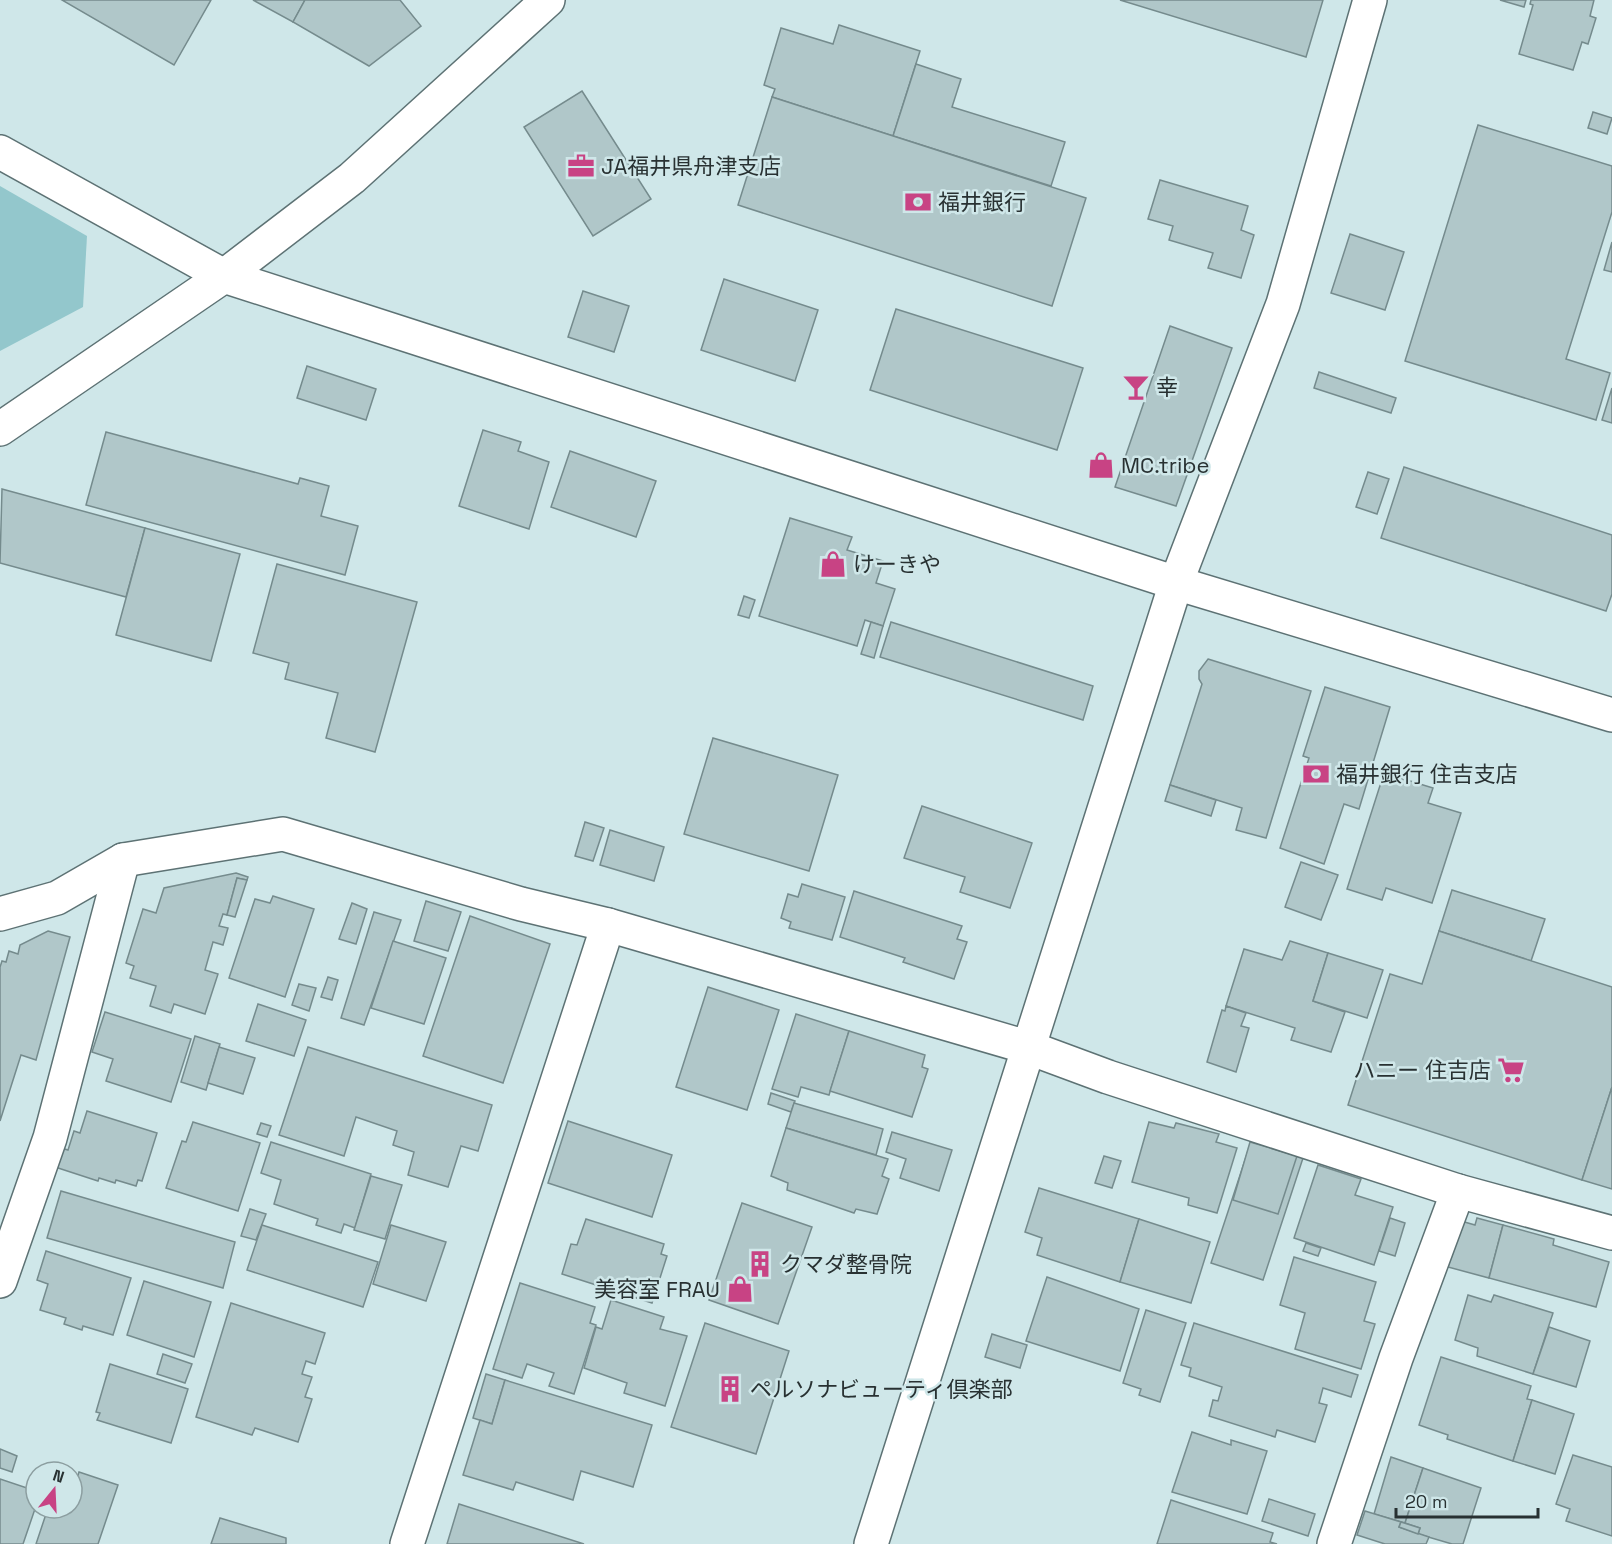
<svg xmlns="http://www.w3.org/2000/svg" width="1612" height="1544" font-family="'Space Grotesk','Noto Sans JP',sans-serif">
<style>
.green{fill:#93c7cc}
.building{fill:#b0c7c9;stroke:#758b8d;stroke-width:1.5}
.lines{fill:none;stroke-linecap:round;stroke-linejoin:round}
.street-casing{stroke:#5d7274;stroke-width:36}
.secondary-casing{stroke:#5d7274;stroke-width:36}
.street{stroke:#fff;stroke-width:33}
.secondary{stroke:#fff;stroke-width:33}
.labels{text-anchor:middle;dominant-baseline:central;stroke-width:5;stroke-linejoin:round;paint-order:stroke}
.poi-label{font-size:22px;fill:#283132;stroke:#cfe7e9;text-anchor:start}
</style>
<rect width="100%" height="100%" fill="#cfe7e9"/>
<polygon class="green" points="0,186 87,236 83,307 0,351"/>
<g class="building">
<polygon points="62,0 211,0 174,65"/>
<polygon points="253,0 305,0 293,22"/>
<polygon points="305,0 400,0 421,26 369,66 293,22"/>
<polygon points="1120,0 1323,0 1306,57"/>
<polygon points="1500,0 1526,0 1524,7"/>
<polygon points="1531,0 1594,0 1590,16 1596,18 1588,44 1582,42 1573,70 1519,54 1533,5 1530,4"/>
<polygon points="839,25 920,51 893,136 772,97 775,89 764,85 781,28 833,44"/>
<polygon points="916,64 961,79 952,107 1065,142 1051,186 893,136"/>
<polygon points="582,91 651,199 593,236 524,127"/>
<polygon points="772,97 1086,198 1052,306 738,205"/>
<polygon points="1593,112 1612,118 1607,134 1588,128"/>
<polygon points="1478,125 1612,166 1612,212 1566,359 1610,373 1596,420 1405,361"/>
<polygon points="1160,180 1248,206 1241,230 1254,235 1241,278 1208,268 1213,253 1169,240 1173,226 1148,219"/>
<polygon points="1350,234 1404,252 1385,310 1331,293"/>
<polygon points="1612,242 1612,272 1604,270"/>
<polygon points="724,279 818,310 795,381 701,350"/>
<polygon points="583,291 629,306 614,352 568,337"/>
<polygon points="896,309 1083,368 1057,450 870,390"/>
<polygon points="1170,326 1232,348 1176,506 1115,487"/>
<polygon points="307,366 376,389 366,420 297,398"/>
<polygon points="1319,372 1396,398 1391,413 1314,388"/>
<polygon points="1612,388 1612,423 1602,420"/>
<polygon points="483,430 521,442 518,451 549,462 529,529 459,506"/>
<polygon points="106,432 298,484 300,478 329,486 321,516 358,526 345,575 86,505"/>
<polygon points="570,451 656,481 636,537 551,507"/>
<polygon points="1404,467 1612,535 1612,594 1606,611 1381,538"/>
<polygon points="1368,472 1389,479 1377,514 1356,507"/>
<polygon points="2,489 145,528 126,597 0,563"/>
<polygon points="790,518 852,537 847,550 883,561 876,583 895,589 883,626 865,620 857,646 759,616"/>
<polygon points="145,528 240,554 211,661 116,635"/>
<polygon points="277,564 417,602 375,752 326,738 338,693 285,679 289,663 253,653"/>
<polygon points="744,596 755,600 749,618 738,615"/>
<polygon points="871,622 883,626 874,658 861,654"/>
<polygon points="891,622 1093,686 1083,720 880,657"/>
<polygon points="1208,659 1311,691 1266,838 1236,830 1242,808 1170,785 1202,684 1199,679 1199,671"/>
<polygon points="1325,687 1390,707 1359,809 1344,804 1324,864 1280,848 1309,758 1303,756"/>
<polygon points="713,738 838,775 809,871 684,834"/>
<polygon points="1384,773 1433,788 1428,803 1461,813 1432,903 1386,888 1382,900 1347,889"/>
<polygon points="1170,785 1216,800 1211,816 1165,801"/>
<polygon points="922,806 1032,843 1010,908 960,892 965,877 904,858"/>
<polygon points="585,822 604,828 593,861 575,856"/>
<polygon points="610,830 664,847 654,881 600,865"/>
<polygon points="1301,862 1338,875 1321,920 1285,907"/>
<polygon points="236,873 248,877 247,880 237,878 227,915 223,914 219,926 228,928 223,945 213,942 205,970 218,974 205,1014 174,1004 171,1013 150,1006 156,986 130,978 134,966 126,963 143,909 156,913 164,888"/>
<polygon points="237,878 247,880 235,917 227,915"/>
<polygon points="802,884 845,897 832,940 789,928 791,922 781,918 788,894 798,897"/>
<polygon points="1452,890 1545,919 1531,961 1439,931"/>
<polygon points="854,891 962,926 957,939 967,942 954,979 903,962 905,958 840,937"/>
<polygon points="273,896 314,909 285,997 229,978 255,899 270,903"/>
<polygon points="426,901 461,912 448,951 414,941"/>
<polygon points="352,903 367,909 356,944 339,939"/>
<polygon points="374,912 401,920 364,1025 341,1018"/>
<polygon points="470,916 550,944 503,1083 423,1056"/>
<polygon points="48,931 70,937 36,1060 21,1055 0,1121 0,967 2,961 6,962 9,951 18,954 20,945"/>
<polygon points="1439,931 1612,987 1612,1087 1582,1180 1348,1105 1390,974 1422,984"/>
<polygon points="393,941 446,958 424,1024 371,1008"/>
<polygon points="1290,941 1328,953 1313,1001 1345,1012 1331,1052 1291,1040 1295,1028 1226,1006 1244,949 1282,960"/>
<polygon points="1328,953 1383,970 1367,1018 1313,1001"/>
<polygon points="328,977 338,980 332,1000 321,997"/>
<polygon points="299,984 316,988 309,1011 292,1005"/>
<polygon points="708,987 779,1010 747,1110 676,1087"/>
<polygon points="258,1004 306,1020 294,1056 246,1041"/>
<polygon points="1226,1006 1246,1013 1241,1026 1249,1028 1236,1072 1207,1062 1222,1010 1225,1011"/>
<polygon points="105,1012 191,1039 171,1102 106,1081 113,1059 92,1052"/>
<polygon points="796,1014 849,1031 829,1095 801,1087 798,1097 772,1089"/>
<polygon points="849,1031 925,1055 922,1067 928,1069 912,1117 830,1091"/>
<polygon points="195,1036 220,1044 206,1090 181,1082"/>
<polygon points="219,1047 255,1058 243,1094 208,1083"/>
<polygon points="308,1047 492,1105 478,1151 461,1146 448,1187 408,1175 414,1152 393,1145 397,1131 356,1117 344,1156 279,1135"/>
<polygon points="1612,1087 1612,1189 1582,1180"/>
<polygon points="771,1093 795,1101 791,1112 768,1104"/>
<polygon points="794,1103 883,1129 876,1155 786,1128"/>
<polygon points="87,1111 157,1133 142,1181 138,1180 136,1186 116,1180 115,1183 99,1178 98,1181 55,1167 61,1148 68,1150 74,1131 80,1133"/>
<polygon points="568,1121 672,1155 652,1217 548,1183"/>
<polygon points="193,1122 260,1143 238,1211 166,1188 182,1141 186,1142"/>
<polygon points="1149,1122 1174,1128 1176,1123 1219,1134 1216,1142 1237,1148 1217,1213 1188,1205 1189,1198 1132,1182"/>
<polygon points="261,1123 271,1126 267,1137 257,1134"/>
<polygon points="786,1128 888,1159 882,1176 889,1179 877,1214 856,1209 854,1213 787,1190 788,1183 771,1176"/>
<polygon points="892,1132 952,1150 939,1191 900,1178 906,1159 886,1152"/>
<polygon points="1252,1139 1304,1155 1263,1280 1211,1263"/>
<polygon points="271,1142 371,1174 355,1228 344,1224 341,1233 316,1225 318,1219 274,1204 281,1180 261,1173"/>
<polygon points="1250,1142 1297,1156 1278,1214 1233,1200"/>
<polygon points="1104,1156 1121,1161 1112,1188 1095,1183"/>
<polygon points="1318,1165 1361,1179 1355,1195 1393,1207 1374,1265 1294,1238"/>
<polygon points="371,1176 402,1185 385,1239 354,1230"/>
<polygon points="1039,1188 1139,1219 1120,1282 1037,1255 1042,1238 1025,1232"/>
<polygon points="61,1191 235,1242 223,1288 47,1238"/>
<polygon points="742,1203 812,1227 778,1324 709,1300"/>
<polygon points="250,1209 266,1214 256,1240 241,1236"/>
<polygon points="1390,1218 1405,1223 1395,1256 1379,1251"/>
<polygon points="1477,1218 1503,1225 1489,1278 1448,1267 1461,1221 1475,1225"/>
<polygon points="586,1219 664,1244 661,1254 667,1256 652,1303 562,1274 571,1244 577,1245"/>
<polygon points="1139,1219 1210,1242 1191,1303 1120,1282"/>
<polygon points="262,1225 378,1262 363,1307 247,1270"/>
<polygon points="391,1225 446,1242 426,1301 373,1284"/>
<polygon points="1503,1225 1554,1239 1553,1245 1609,1262 1596,1307 1489,1278"/>
<polygon points="1306,1243 1321,1248 1318,1256 1303,1251"/>
<polygon points="46,1251 131,1278 113,1335 83,1326 82,1330 64,1324 66,1318 40,1310 48,1284 37,1280"/>
<polygon points="1294,1257 1376,1282 1364,1321 1375,1324 1361,1369 1295,1349 1305,1313 1280,1305"/>
<polygon points="1047,1277 1139,1309 1120,1371 1026,1341"/>
<polygon points="144,1281 211,1302 194,1357 127,1335"/>
<polygon points="520,1283 595,1307 590,1323 596,1325 574,1394 549,1386 554,1373 527,1364 522,1378 493,1369"/>
<polygon points="1468,1295 1491,1302 1494,1295 1553,1313 1533,1374 1477,1356 1478,1348 1455,1340"/>
<polygon points="611,1300 664,1317 660,1329 687,1336 665,1406 624,1393 627,1383 584,1368 596,1327 602,1329"/>
<polygon points="231,1303 325,1333 315,1364 306,1361 302,1374 312,1377 305,1397 312,1399 298,1442 255,1428 252,1435 196,1417"/>
<polygon points="1146,1310 1186,1323 1160,1402 1139,1395 1141,1389 1123,1383"/>
<polygon points="705,1323 789,1351 756,1454 671,1427"/>
<polygon points="1194,1323 1358,1375 1351,1397 1323,1388 1319,1403 1327,1405 1315,1442 1277,1430 1275,1437 1209,1416 1213,1400 1218,1401 1222,1387 1189,1376 1191,1368 1181,1365"/>
<polygon points="1549,1327 1590,1341 1576,1387 1533,1374"/>
<polygon points="992,1334 1027,1345 1020,1368 985,1357"/>
<polygon points="163,1354 192,1364 185,1383 157,1374"/>
<polygon points="1441,1357 1531,1386 1527,1399 1532,1400 1513,1461 1447,1439 1448,1435 1419,1425"/>
<polygon points="110,1364 188,1389 171,1443 97,1420 100,1413 96,1412"/>
<polygon points="486,1374 505,1380 492,1424 473,1418"/>
<polygon points="505,1380 652,1425 633,1487 581,1471 573,1500 516,1482 513,1490 463,1475 480,1420 492,1424"/>
<polygon points="1532,1400 1574,1414 1555,1474 1513,1461"/>
<polygon points="1192,1432 1231,1445 1231,1440 1267,1451 1247,1514 1172,1492"/>
<polygon points="0,1449 17,1456 12,1472 0,1468"/>
<polygon points="1573,1455 1612,1467 1612,1536 1566,1521 1570,1509 1556,1504"/>
<polygon points="1391,1457 1423,1468 1405,1523 1374,1514"/>
<polygon points="1423,1468 1481,1488 1463,1544 1452,1544 1418,1534 1420,1528 1405,1523"/>
<polygon points="79,1472 118,1485 98,1544 36,1544 48,1508 72,1508 72,1495"/>
<polygon points="0,1479 36,1491 36,1506 23,1544 0,1544"/>
<polygon points="1269,1499 1315,1514 1308,1536 1262,1521"/>
<polygon points="1171,1500 1273,1533 1270,1542 1277,1544 1157,1544"/>
<polygon points="459,1504 584,1544 447,1544"/>
<polygon points="1365,1511 1401,1522 1399,1527 1429,1537 1426,1544 1385,1544 1357,1535"/>
<polygon points="220,1518 286,1538 286,1544 211,1544"/>
<polygon points="1401,1522 1420,1528 1418,1534 1399,1527"/>
</g>
<g class="lines">
<defs>
<g id="street">
<polyline points="1176,583 1283,304 1370,0"/>
<polyline points="0,914 57,898 123,860 283,834 521,904 608,925 1027,1047 1108,1077 1458,1191 1612,1233"/>
<polyline points="0,1281 50,1138 123,860"/>
<polyline points="407,1544 608,925"/>
<polyline points="1334,1544 1396,1358 1458,1191"/>
</g>
<g id="secondary">
<polyline points="0,152 224,276 1176,583 1612,715"/>
<polyline points="0,429 224,276 352,178 548,0"/>
<polyline points="871,1544 1176,583"/>
</g>
</defs>
<use href="#street" class="street-casing"/>
<use href="#secondary" class="secondary-casing"/>
<use href="#street" class="street"/>
<use href="#secondary" class="secondary"/>
</g>
<defs>
<symbol id="office-bare" viewBox="-9 -9 18 18"><path d="M-6-3h4V-5.5h4V-3h4V5H-6ZM-1-4.5V-3h2v-1.5ZM-6 0V1H6V0Z" fill="#c84384" stroke="#cfe7e9" stroke-width="2.5" paint-order="stroke"/></symbol>
<symbol id="bank-bare" viewBox="-9 -9 18 18"><path d="M-6-4H6V4H-6ZM0-2.3a2.3 2.3 0 1 0 0 4.6a2.3 2.3 0 1 0 0-4.6Z" fill="#c84384" stroke="#cfe7e9" stroke-width="2.5" paint-order="stroke"/></symbol>
<symbol id="bar-bare" viewBox="-9 -9 18 18"><path d="M-6-5H6L.8 .8V4.5H3.5V6h-7V4.5H-.8V.8Z" fill="#c84384" stroke="#cfe7e9" stroke-width="2.5" paint-order="stroke"/></symbol>
<symbol id="shop-bare" viewBox="-9 -9 18 18"><path d="M-5-2.5h2.3a2.7 3.5 0 0 1 5.4 0H5L5.5 6h-11ZM-1.5-2.5h3a1.5 2.3 0 0 0-3 0Z" fill="#c84384" stroke="#cfe7e9" stroke-width="2.5" paint-order="stroke"/></symbol>
<symbol id="supermarket-bare" viewBox="-9 -9 18 18"><path d="M-6-5.5h2.5l.6 2H6L4.5 2H-2.5L-4.4-4H-6ZM-1.5 3.2a1.3 1.3 0 1 0 .1 0ZM3 3.2a1.3 1.3 0 1 0 .1 0Z" fill="#c84384" stroke="#cfe7e9" stroke-width="2.5" paint-order="stroke"/></symbol>
<symbol id="building-bare" viewBox="-9 -9 18 18"><path d="M-4-6H4V6H1V3H-1V6H-4ZM-2.5-4.3h1.7v1.8h-1.7ZM.8-4.3h1.7v1.8H.8ZM-2.5-1h1.7V.8h-1.7ZM.8-1h1.7V.8H.8Z" fill="#c84384" stroke="#cfe7e9" stroke-width="2.5" paint-order="stroke"/></symbol>
</defs>
<g fill-rule="evenodd">
<use href="#office-bare" x="562" y="147" width="38" height="38"/>
<use href="#bank-bare" x="899" y="183" width="38" height="38"/>
<use href="#bar-bare" x="1117" y="368" width="38" height="38"/>
<use href="#shop-bare" x="1082" y="446" width="38" height="38"/>
<use href="#shop-bare" x="814" y="545" width="38" height="38"/>
<use href="#bank-bare" x="1297" y="755" width="38" height="38"/>
<use href="#supermarket-bare" x="1492" y="1051" width="38" height="38"/>
<use href="#building-bare" x="741" y="1245" width="38" height="38"/>
<use href="#shop-bare" x="721" y="1270" width="38" height="38"/>
<use href="#building-bare" x="711" y="1370" width="38" height="38"/>
</g>
<g class="labels">
<g class="poi-label">
<text x="601" y="166">JA福井県舟津支店</text>
<text x="938" y="202">福井銀行</text>
<text x="1156" y="387">幸</text>
<text x="1121" y="465">MC.tribe</text>
<text x="853" y="564">けーきや</text>
<text x="1336" y="774">福井銀行 住吉支店</text>
<text x="1491" y="1070" text-anchor="end">ハニー 住吉店</text>
<text x="780" y="1264">クマダ整骨院</text>
<text x="720" y="1289" text-anchor="end">美容室 FRAU</text>
<text x="750" y="1389">ペルソナビューティ倶楽部</text>
</g>
</g>
<g transform="translate(54 1490) rotate(18)"><circle r="28" fill="#cfe7e9" stroke="#8c9ea0" stroke-width="1.5"/>
<path d="M0-4.5L10 22L0 15L-10 22Z" fill="#c84384"/>
<text y="-9" font-size="16" font-weight="bold" text-anchor="middle" fill="#283132">N</text>
</g>
<path d="M1396 1508v9h142v-9" fill="none" stroke="#283132" stroke-width="3"/>
<text x="1405" y="1508" font-size="18" fill="#283132" stroke="#cfe7e9" stroke-width="4.5" paint-order="stroke">20 m</text>
</svg>
